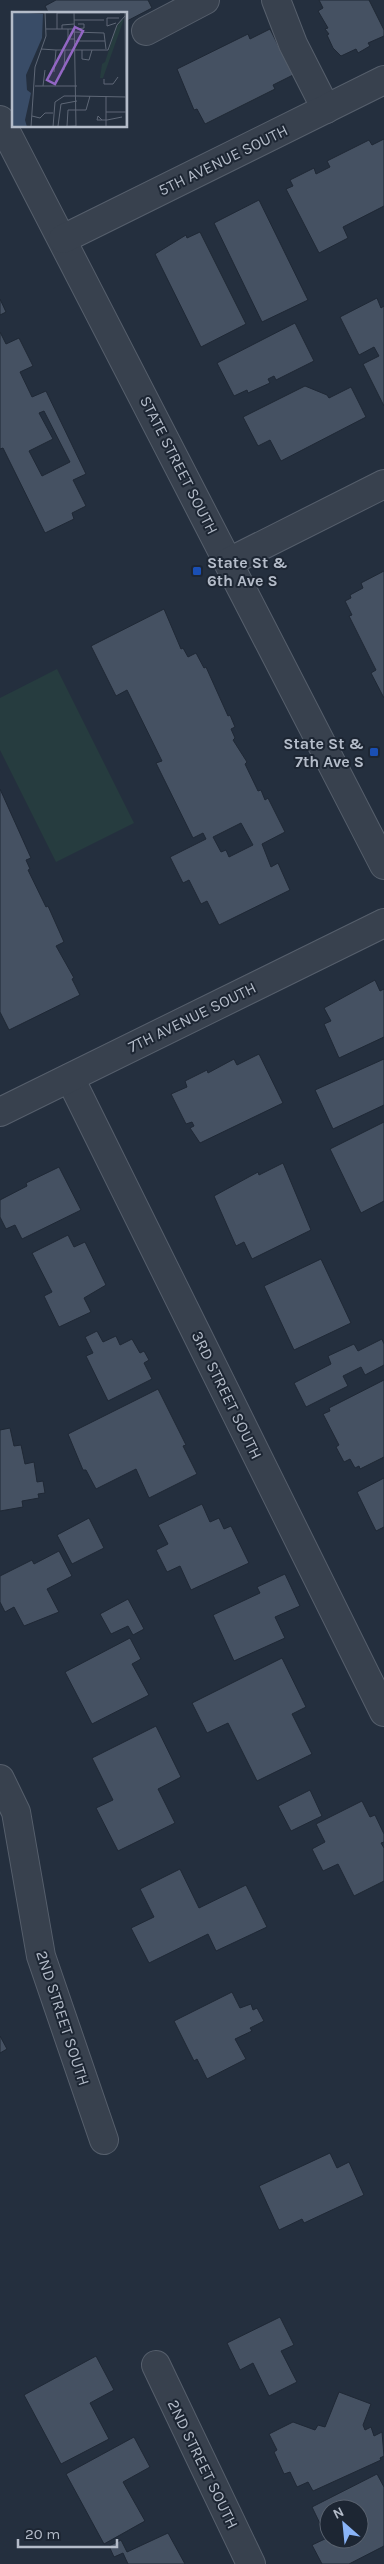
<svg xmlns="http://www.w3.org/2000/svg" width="384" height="2564" font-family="Karla,sans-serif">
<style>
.green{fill:#263c3f}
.building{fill:#455162;stroke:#1f2835;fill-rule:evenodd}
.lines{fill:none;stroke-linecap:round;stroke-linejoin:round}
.minor-casing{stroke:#565f6c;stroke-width:30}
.minor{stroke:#38414e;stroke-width:28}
.transit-dot{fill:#1a4fb4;stroke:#1d2633;stroke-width:2}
.labels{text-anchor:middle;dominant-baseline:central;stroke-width:4;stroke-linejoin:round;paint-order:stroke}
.street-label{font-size:16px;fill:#b4bcc9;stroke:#1d2633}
.poi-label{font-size:16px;font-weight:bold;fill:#b4bcc9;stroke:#1d2633;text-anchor:start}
.inset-road{fill:none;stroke:#5e6776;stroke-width:1}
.view{fill:#9266c3;fill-opacity:0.15;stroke:#9266c3;stroke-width:2.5}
.inset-edge{fill:none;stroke:#b4bcc9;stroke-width:2.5}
</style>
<rect width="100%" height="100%" fill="#242f3e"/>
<polygon class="green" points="57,669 134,823 56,862 0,750 0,698"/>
<g class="building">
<polygon points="56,0 148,0 152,8 127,21 126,14 49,14 45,6"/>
<polygon points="319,0 369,0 384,30 384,36 368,43 370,46 358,53 356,49 341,56 333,48 327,35 329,34 325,29 328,28 318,11 323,8"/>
<polygon points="270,29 293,75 273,85 275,89 205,124 197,109 194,110 177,69 248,34 250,39"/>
<polygon points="384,139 384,206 343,227 348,238 319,253 286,189 293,186 290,180 314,168 316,174 330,167 327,161 369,140 372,145"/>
<polygon points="259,200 308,300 262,322 214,223"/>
<polygon points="200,232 246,324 201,347 155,254 186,235 187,238"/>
<polygon points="377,298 381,308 384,306 384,406 363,364 379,356 374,347 359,355 340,317"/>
<polygon points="0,299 6,312 0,315"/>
<polygon points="295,323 314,361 276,380 274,376 268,379 270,383 248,393 247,390 234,396 217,363"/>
<path d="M0,332L6,344L19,338L33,366L20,372L32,397L46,391L86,474L73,480L86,506L72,513L74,519L45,533L3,448L0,449ZM44,411L70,462L42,476L29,451L53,439L39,413Z"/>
<polygon points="305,386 327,395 329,398 351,387 366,417 281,461 270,440 258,446 243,417"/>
<polygon points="384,571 384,698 371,673 376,670 349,616 352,615 345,601 351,598 350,595 363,588 361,583"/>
<path d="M164,609L181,649L183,648L188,657L196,653L204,668L206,667L228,716L230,715L235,727L231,729L235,738L233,740L247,762L245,764L258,791L261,790L265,800L268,798L285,832L262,844L271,867L278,863L290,890L219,925L207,901L201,904L189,880L183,883L170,857L206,839L203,833L193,838L156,763L162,761L127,690L116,696L91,646ZM241,823L253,845L229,857L226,850L221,852L213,837Z"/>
<polygon points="0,789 31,858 26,860 30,869 28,870 46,907 48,906 64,942 56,946 74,978 72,979 80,995 9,1030 0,1012"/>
<polygon points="375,980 380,991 384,989 384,1037 339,1058 324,1024 331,1021 324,1008"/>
<polygon points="259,1054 283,1103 200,1143 190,1128 194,1126 192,1122 186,1124 171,1094 187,1087 185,1081 207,1070 208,1073 234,1059 237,1065"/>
<polygon points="384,1059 384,1105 333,1129 315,1090"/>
<polygon points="384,1122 384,1201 361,1213 330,1149"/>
<polygon points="283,1163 311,1230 252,1259 244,1242 236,1246 214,1196 258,1172 259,1175"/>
<polygon points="59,1167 81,1210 22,1239 15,1225 6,1229 0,1217 0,1200 27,1186 26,1183"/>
<polygon points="68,1235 74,1247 85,1242 106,1285 84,1298 91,1312 59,1327 44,1296 52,1292 32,1253"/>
<polygon points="321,1259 351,1323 294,1350 264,1286"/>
<polygon points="97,1331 103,1342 116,1336 120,1345 132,1339 140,1353 144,1351 149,1360 144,1363 152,1379 108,1401 86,1356 93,1353 85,1337"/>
<polygon points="382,1339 384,1344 384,1365 365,1375 361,1367 343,1376 348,1386 306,1407 294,1383 331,1364 328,1356 354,1344 358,1351"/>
<polygon points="384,1380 384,1457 360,1469 359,1466 355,1468 350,1459 344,1462 336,1447 339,1445 323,1414 330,1411 329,1408"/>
<polygon points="158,1389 186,1445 183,1446 197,1474 149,1498 136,1469 96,1489 86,1470 83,1470 68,1434"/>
<polygon points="10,1428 14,1446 21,1445 25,1464 34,1462 37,1482 43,1481 45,1493 38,1494 39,1498 22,1501 23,1507 0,1511 0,1430"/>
<polygon points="384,1478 384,1527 376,1531 357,1492"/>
<polygon points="202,1504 210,1522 219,1518 224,1529 231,1526 249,1563 191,1590 180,1566 167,1572 156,1550 168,1544 158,1525"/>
<polygon points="89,1518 104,1548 72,1564 57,1535"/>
<polygon points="59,1551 72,1576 47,1589 59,1612 24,1626 14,1607 5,1612 0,1602 0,1576 32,1560 34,1564"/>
<polygon points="285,1574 300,1606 275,1617 285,1638 234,1661 213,1615 260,1593 257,1587"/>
<polygon points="128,1599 144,1629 133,1635 128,1626 111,1634 100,1614"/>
<polygon points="130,1638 141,1659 132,1664 149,1695 92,1724 65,1672"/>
<polygon points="282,1658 306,1707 292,1714 312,1754 257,1781 228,1723 207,1733 192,1703"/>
<polygon points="156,1726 181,1777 158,1789 175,1823 118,1851 96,1808 113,1800 92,1758"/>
<polygon points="310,1790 322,1816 291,1831 278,1806"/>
<polygon points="362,1801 370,1817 375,1815 384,1834 384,1842 381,1843 384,1848 384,1881 354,1896 338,1864 323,1871 312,1849 325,1842 316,1824"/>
<polygon points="180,1869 199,1908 246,1885 267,1927 216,1951 208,1934 149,1963 131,1928 154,1917 140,1889"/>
<polygon points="232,1992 240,2008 251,2004 253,2010 257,2008 264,2021 250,2028 252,2031 235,2039 246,2059 207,2079 197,2059 194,2061 174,2021"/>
<polygon points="0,2036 7,2049 0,2053"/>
<polygon points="330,2153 337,2168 349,2162 364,2195 304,2223 302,2219 279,2230 259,2186"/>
<polygon points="280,2317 294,2345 281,2351 297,2382 269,2396 253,2363 240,2370 227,2343"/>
<polygon points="96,2356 114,2390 90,2403 109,2439 61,2464 24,2395"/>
<polygon points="339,2392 371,2404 363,2425 365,2430 371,2427 374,2436 382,2432 384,2456 380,2458 381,2460 313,2491 308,2482 297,2487 290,2472 284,2474 274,2452 277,2450 269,2434 293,2422 315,2430 318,2425 325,2427"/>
<polygon points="134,2437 150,2467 123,2482 145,2521 104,2544 66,2474"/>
<path d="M377,2474L384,2487V2546L349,2564H322L312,2545L327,2538L312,2507ZM329,2509H359V2539H329Z"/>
<polygon points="168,2533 185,2564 128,2564 123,2553 114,2557 109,2546 121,2540 127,2552"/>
</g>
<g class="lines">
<defs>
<g id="minor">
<polyline points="276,0 293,44 326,109"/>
<polyline points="146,31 205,0"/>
<polyline points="0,120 384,865"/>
<polyline points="63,239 384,80"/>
<polyline points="229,562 384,484"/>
<polyline points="70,1078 384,1712"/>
<polyline points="0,1112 384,923"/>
<polyline points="0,1779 16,1812 41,1956 104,2140"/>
<polyline points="156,2365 251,2564"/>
</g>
</defs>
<use href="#minor" class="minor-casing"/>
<use href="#minor" class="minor"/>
</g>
<g class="transit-dot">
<rect x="192" y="566" width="10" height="10" rx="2.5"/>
<rect x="369" y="747" width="10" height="10" rx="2.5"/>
</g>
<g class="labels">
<g class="street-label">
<text transform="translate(223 160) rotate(-26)">5TH AVENUE SOUTH</text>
<text transform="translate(179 465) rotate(63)">STATE STREET SOUTH</text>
<text transform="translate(192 1017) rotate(-26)">7TH AVENUE SOUTH</text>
<text transform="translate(227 1395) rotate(64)">3RD STREET SOUTH</text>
<text transform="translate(63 2018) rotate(72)">2ND STREET SOUTH</text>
<text transform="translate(203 2464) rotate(64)">2ND STREET SOUTH</text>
</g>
<g class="poi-label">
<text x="207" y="562">State St &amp;<tspan x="207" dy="18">6th Ave S</tspan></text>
<text x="364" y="743" text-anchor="end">State St &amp;<tspan x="364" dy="18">7th Ave S</tspan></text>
</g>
</g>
<g transform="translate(12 12)">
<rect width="115" height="115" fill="#242f3e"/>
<path d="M112,7L91,66H88L90,52L93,50L104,16L108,9Z" fill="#263c3f"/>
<path d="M0,0L31,2L30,26L14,63L15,78L19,81L13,108L15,115H0Z" fill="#394c67"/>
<path class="inset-road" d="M62,0L64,115M113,0L114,115M45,1H108M45,1V17M62,8H92M104,11L95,14V6H107M34,17H61M50,17V13L62,12M56,17V27H62M65,17L72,16V12H66M61,20L92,21L94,37M62,29H93M29,37L44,38M44,38H96L105,13L113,4M70,38V47L77,48L80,38M52,58L53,38M42,60L44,38M92,67V72H101L106,65M23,74H65M31,74L33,58M65,84L115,85M94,100H114M20,104L28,106L33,101H41M90,108L86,104L85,108H95L110,105M46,114L49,92L65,89M55,114L56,98H74L78,84M19,115L23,55L34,24L33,0M41,115L43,90L52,84H65M43,115L64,114M94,115V84"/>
<path class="view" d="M63,15L71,19L43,72L35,68Z"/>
<rect width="115" height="115" class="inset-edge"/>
</g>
<g transform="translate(344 2524) rotate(333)"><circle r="24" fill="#1d2633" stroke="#59626f"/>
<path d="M0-4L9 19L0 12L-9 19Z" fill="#8ab4f8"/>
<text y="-8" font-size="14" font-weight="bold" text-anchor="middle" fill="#b4bcc9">N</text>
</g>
<path d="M18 2539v8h99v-8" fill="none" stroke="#b4bcc9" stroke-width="2.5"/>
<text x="25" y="2539" font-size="15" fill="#b4bcc9" stroke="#1d2633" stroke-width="4" paint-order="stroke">20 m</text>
</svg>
